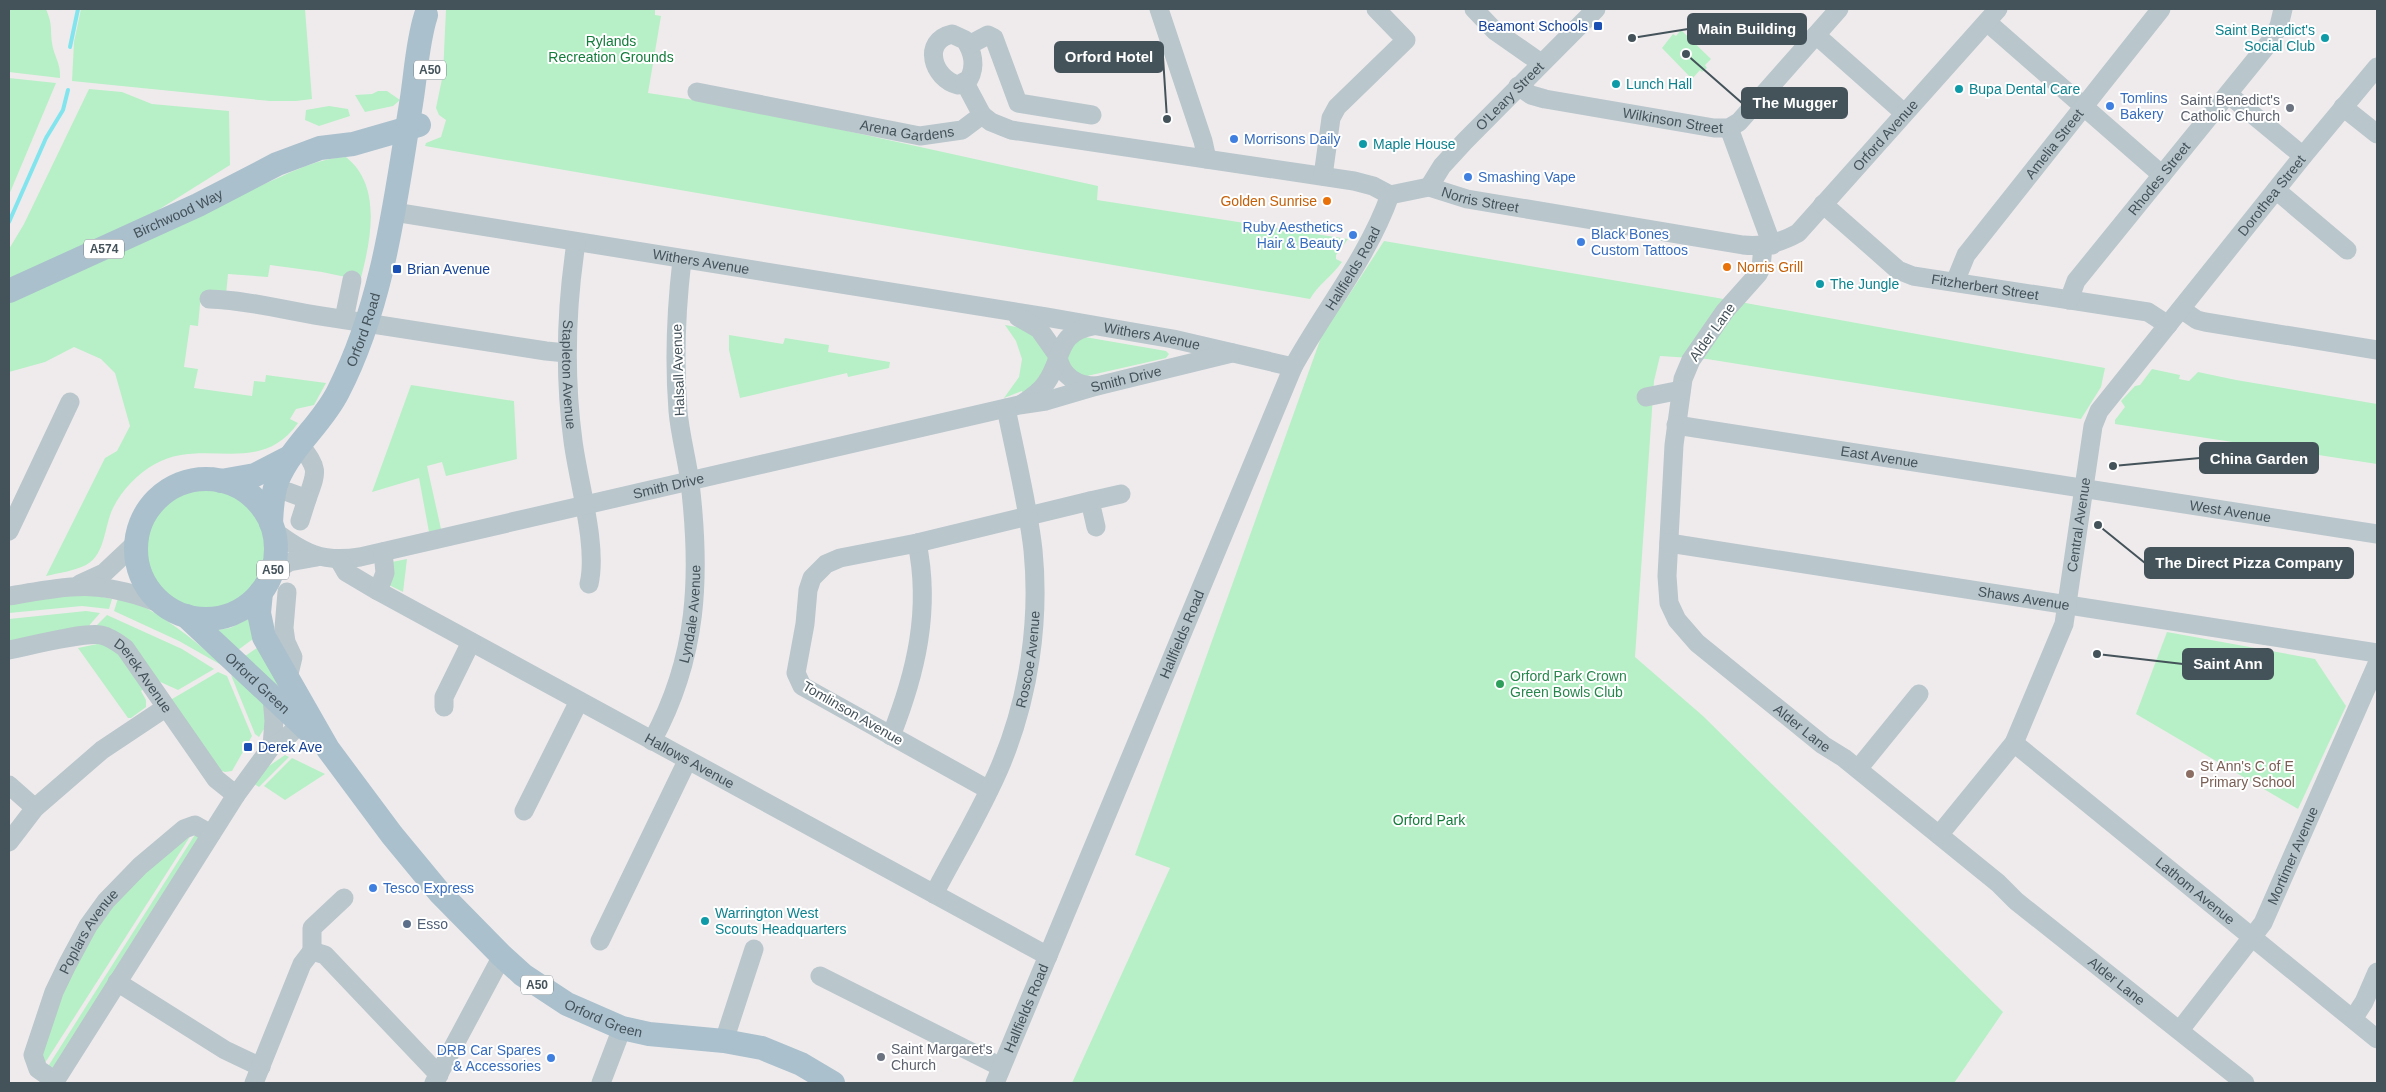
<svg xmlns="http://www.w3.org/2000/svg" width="2386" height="1092" font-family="Helvetica,sans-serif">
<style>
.green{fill:#b7f0c6}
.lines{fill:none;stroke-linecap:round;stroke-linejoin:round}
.stream{stroke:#82e5ee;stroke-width:4}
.minor{stroke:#b9c6cc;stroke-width:19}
.major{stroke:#aac0cd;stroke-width:24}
.transit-dot{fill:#1a4fb4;stroke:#fff;stroke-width:2}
.culture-dot{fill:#0f9aa8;stroke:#fff;stroke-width:2}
.shop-dot{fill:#3f7fe0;stroke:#fff;stroke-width:2}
.worship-dot{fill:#6b7280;stroke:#fff;stroke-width:2}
.food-dot{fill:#e8710a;stroke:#fff;stroke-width:2}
.leisure-dot{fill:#2e9e5b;stroke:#fff;stroke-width:2}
.education-dot{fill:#8d6e63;stroke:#fff;stroke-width:2}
.service-dot{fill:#5c6f8a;stroke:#fff;stroke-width:2}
.labels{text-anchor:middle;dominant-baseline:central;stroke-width:4;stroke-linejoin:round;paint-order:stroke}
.shield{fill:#fff;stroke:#7c868c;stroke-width:1}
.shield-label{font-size:12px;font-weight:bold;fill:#44525a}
.transit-label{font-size:14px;fill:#164399;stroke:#fff;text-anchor:start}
.culture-label{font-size:14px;fill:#0d838f;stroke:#fff;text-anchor:start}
.park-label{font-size:14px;fill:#137c3b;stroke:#fff}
.street-label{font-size:14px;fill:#44525a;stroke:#fff}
.shop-label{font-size:14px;fill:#366cbe;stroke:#fff;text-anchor:start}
.worship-label{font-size:14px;fill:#5b616d;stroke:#fff;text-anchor:end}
.food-label{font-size:14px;fill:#c56008;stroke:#fff;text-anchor:end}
.leisure-label{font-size:14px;fill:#27864d;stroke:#fff;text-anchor:start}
.education-label{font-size:14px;fill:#785e54;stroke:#fff;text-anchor:start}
.service-label{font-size:14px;fill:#4e5e75;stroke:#fff;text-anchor:start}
.leader{fill:none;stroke:#44525a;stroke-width:2}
.callout-dot{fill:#44525a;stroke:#fff;stroke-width:2}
.callout{fill:#44525a;stroke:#44525a;stroke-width:2}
.callout-label{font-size:15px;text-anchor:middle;font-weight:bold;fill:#fff}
</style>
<rect width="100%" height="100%" fill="#efebec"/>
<g class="green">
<path d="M9,9H46C53,26 50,27 52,43C54,57 61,63 60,78L9,72Z"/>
<polygon points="81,9 305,9 312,99 296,101 270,101 72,81 74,42"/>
<path d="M446,9H655V15L661,16L648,93L733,106L1098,186L1097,200L1348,239L1336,255V259L1342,262C1332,276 1318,285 1310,299L425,146L426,143L441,137L446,120L439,115L436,108L443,74Z"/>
<polygon points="1681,30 1711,59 1705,65 1707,68 1702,72 1700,70 1692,79 1662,48 1673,34 1676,36"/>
<polygon points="9,78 56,83 9,195"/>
<polygon points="89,89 122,92 152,104 229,111 230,165 155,212 9,279 9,249 24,224"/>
<polygon points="378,91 387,91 400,100 393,106 365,112 355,95 372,94"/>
<polygon points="329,106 348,109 350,116 319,126 305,120 306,110"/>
<path d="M346,157C392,194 362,269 351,316L355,279L322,272L270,265L268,277L228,274L226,295L201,294L198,326L190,325L184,367L198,369L194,388L252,396L254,381L265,382L266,375L326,383L314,405L296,409L290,419L298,423C259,478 204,436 155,464C138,473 122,490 113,508C104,526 106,554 86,565C74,571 59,573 46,576L105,458L117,451L130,426L115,373L101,359L74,347L45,362L9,372V302C90,263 171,224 253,189C282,177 315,158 346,157Z"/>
<polygon points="1384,241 1718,298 2105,368 2101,387 2081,419 1707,359 1660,356 1654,381 1635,657 1703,716 2003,1012 1954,1083 1072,1083 1170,868 1135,855 1328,318 1343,304"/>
<polygon points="1005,325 1029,329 1049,354 1046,372 1023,394 1022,391 1004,398 1019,377 1022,359 1016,341"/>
<polygon points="729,335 783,344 785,338 829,345 828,352 890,362 889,368 848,377 847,373 740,398 729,350"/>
<polygon points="1079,336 1166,351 1169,354 1166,358 1078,378 1066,357"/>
<polygon points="2152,369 2180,375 2179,379 2189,381 2198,372 2236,380 2377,404 2377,464 2115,424 2115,420 2125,407 2121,401 2135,386 2140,385"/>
<polygon points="411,385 514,401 517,459 446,476 442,462 427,466 441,529 429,532 419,478 372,492"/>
<circle cx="206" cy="548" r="63"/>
<polygon points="407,559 403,592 387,584 392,562"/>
<polygon points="78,592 112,599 109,609 82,606 9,613 9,604"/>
<path d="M119,595C158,611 192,637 223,666L179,641L114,611Z"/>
<polygon points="86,611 100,613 87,628 9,647 9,619"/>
<polygon points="107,615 182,649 214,669 178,690 156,680 95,627"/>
<polygon points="250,618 257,636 238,650 218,630 230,628"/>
<polygon points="2167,632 2315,659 2346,706 2298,809 2136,714"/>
<polygon points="107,642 111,644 145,687 141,691 146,700 146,707 131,718 128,718 78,648"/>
<polygon points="261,645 285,694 241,659"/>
<polygon points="218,672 227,676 252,736 232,771 225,772 219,770 167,702"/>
<polygon points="231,675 264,700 267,724 259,737 255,734"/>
<polygon points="285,755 289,757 259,787 253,783 266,768"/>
<polygon points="292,758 325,774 285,800 264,786"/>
<polygon points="193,832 43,1066 39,1059 54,1006 111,902"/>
<polygon points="196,833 199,837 53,1068 47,1068"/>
</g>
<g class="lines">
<g class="stream">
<polyline points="70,47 78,9"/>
<polyline points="9,222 46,138 63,110 68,90"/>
</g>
<g class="minor">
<polyline points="1159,9 1203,141 1207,159"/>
<polyline points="1474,9 1495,31 1541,63"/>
<polyline points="1987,22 2162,175"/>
<path d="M952,34L965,40C973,52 976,66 969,79L958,85C933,79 921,41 952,34Z"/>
<polyline points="1816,35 1904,113"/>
<polyline points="969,45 988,35 994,38 1018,103 1092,115"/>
<polyline points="965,83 982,115"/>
<path id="s1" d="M1518,86L1531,95L1545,99L1714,128H1729L1739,122L1839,9"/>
<path id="s2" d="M697,92L920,136L962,130L982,115L991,122L1011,130L1354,181L1373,186L1390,195L1429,187L1467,199L1743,245C1764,247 1780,243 1798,233L1998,9"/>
<polyline points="2228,94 2303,156"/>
<polyline points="2343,107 2377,134"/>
<polyline points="1729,128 1772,245"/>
<polyline points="1323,176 1331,118 1337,107 1406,40 1376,9"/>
<path id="s3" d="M1429,187L1442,166L1465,141L1596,9"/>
<polyline points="2276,190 2347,250"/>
<path id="s4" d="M1823,204L1898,270L1913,276L2148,312L2168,325"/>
<path id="s5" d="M394,212L1046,317L1173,339L1293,367"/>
<path id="s6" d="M576,243C566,309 564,374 573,441C578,481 598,546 589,584"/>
<path id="s7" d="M1763,246L1761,268L1758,274L1725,311L1691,360L1683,379L1674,445L1667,576L1669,603L1677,620L1697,643L1823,745L1844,758L1998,883L2016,901L2245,1083"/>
<path id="s8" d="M1955,282L1966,255L2161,9"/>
<path d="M209,299C246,300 284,310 321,316C396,327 471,339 546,351L566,353"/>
<path id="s9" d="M2069,300L2076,281L2269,43L2279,26L2283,9"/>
<polyline points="2181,309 2197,320 2205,322 2377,350"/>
<polyline points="1018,317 1039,329 1058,356"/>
<polyline points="344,319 352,280"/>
<path d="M1058,357C1062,377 1078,386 1097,386"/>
<polyline points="1646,397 1681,390"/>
<path d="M1022,404C1031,398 1040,392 1046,383C1064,358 1055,333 1093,326"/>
<path id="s10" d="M1676,425L2377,534"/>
<path d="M301,446C319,470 317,471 307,499"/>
<polyline points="288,492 307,499 300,521"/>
<polyline points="1096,527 1090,501 1121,494"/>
<path id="s11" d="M273,530C303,553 322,563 360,557L1019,405L1046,401L1097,386L1232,353"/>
<polyline points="9,531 70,402"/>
<path id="s12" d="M1669,543L2377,653"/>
<path id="s13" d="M339,560L346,572L378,591L1048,956"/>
<polyline points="272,573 289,562 317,557"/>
<polyline points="80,584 104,573 137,542"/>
<polyline points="378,591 385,573 383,552"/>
<polyline points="287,592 284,628 286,642 293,657 288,678"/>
<path d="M9,596C74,585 101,579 164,605"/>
<path id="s14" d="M9,650C29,646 83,632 101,635C110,637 117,642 125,648L216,779L236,795"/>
<polyline points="272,697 274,721 272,746"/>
<polyline points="444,707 444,697 471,642"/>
<path d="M891,736C916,673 931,610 917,543"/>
<path id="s15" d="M652,741C698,657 701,576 690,483C687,459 680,435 678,411C674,360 676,311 682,260"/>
<path id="s16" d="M2014,743L2377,1039"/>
<polyline points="1858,769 1919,694"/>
<polyline points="9,785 35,808"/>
<polyline points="989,790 802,686 796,673 805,624 808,590 812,578 826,564 840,558 917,543 1090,501"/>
<polyline points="524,811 579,701"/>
<path id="s17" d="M1939,835L2014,743L2064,624L2093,426L2099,411L2303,156L2377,67"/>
<polyline points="9,842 35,808 102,750 165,708"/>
<path id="s18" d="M934,894C957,850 983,808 1002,762C1029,696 1040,621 1033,550C1028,505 1015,453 1006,408"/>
<polyline points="600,941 687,761"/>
<polyline points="312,951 312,928 344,898"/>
<polyline points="820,976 1001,1067"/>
<polyline points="117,982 225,1050 261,1067"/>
<polyline points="2353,1019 2364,1002 2377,972"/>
<path id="s19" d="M2180,1030L2263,923L2377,664"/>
<polyline points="724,1041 754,949"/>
<path id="s20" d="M55,1081L38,1069L33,1055L54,992L67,965L88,926L106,901L140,866L184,829L195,825L211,834"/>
<polyline points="54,1083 236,795 272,746 284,740 300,724 303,711"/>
<polyline points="254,1083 302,964 312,951 325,955 439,1075"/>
<polyline points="434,1083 502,956"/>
<polyline points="601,1083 622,1028"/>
<path id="s21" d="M995,1083L1293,367C1325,309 1368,257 1390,195"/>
</g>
<g class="major">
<path id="s22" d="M9,291L198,205L277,164L320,148L353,144L419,125"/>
<circle cx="206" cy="549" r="70"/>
<polyline points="221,481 255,475 290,457"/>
<path id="s23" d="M271,523C272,508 272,493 278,479C292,446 322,424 338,392C384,302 395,202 411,104C416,74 417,43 426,15"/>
<path id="s24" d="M261,592L259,613L264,637L328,749L392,835L440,893L502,956L523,975L567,1004L622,1028L649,1034L724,1041L762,1048L801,1064L833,1083"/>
<path id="s25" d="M186,616L312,734"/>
</g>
</g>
<g class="transit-dot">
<rect x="1593" y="21" width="10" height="10" rx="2.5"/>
<rect x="392" y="264" width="10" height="10" rx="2.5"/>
<rect x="243" y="742" width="10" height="10" rx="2.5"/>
</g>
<g class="culture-dot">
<circle cx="2325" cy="38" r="5"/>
<circle cx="1616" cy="84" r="5"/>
<circle cx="1959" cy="89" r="5"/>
<circle cx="1363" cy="144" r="5"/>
<circle cx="1820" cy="284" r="5"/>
<circle cx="705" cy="921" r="5"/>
</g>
<g class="shop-dot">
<circle cx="2110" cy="106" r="5"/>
<circle cx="1234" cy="139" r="5"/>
<circle cx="1468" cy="177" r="5"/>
<circle cx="1353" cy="235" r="5"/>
<circle cx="1581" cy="242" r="5"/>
<circle cx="373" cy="888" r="5"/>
<circle cx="551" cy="1058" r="5"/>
</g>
<g class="worship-dot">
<circle cx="2290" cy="108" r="5"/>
<circle cx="881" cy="1057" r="5"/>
</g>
<g class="food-dot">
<circle cx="1327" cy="201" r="5"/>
<circle cx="1727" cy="267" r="5"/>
</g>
<circle class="leisure-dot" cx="1500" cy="684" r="5"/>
<circle class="education-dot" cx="2190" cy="774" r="5"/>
<circle class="service-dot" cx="407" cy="924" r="5"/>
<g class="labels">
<g class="shield">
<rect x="414" y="60.5" width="32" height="19" rx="4"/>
<rect x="84" y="239.5" width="40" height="19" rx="4"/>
<rect x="257" y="560.5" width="32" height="19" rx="4"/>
<rect x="521" y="975.5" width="32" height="19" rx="4"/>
</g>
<g class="shield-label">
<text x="430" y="70">A50</text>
<text x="104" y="249">A574</text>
<text x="273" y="570">A50</text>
<text x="537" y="985">A50</text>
</g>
<g class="transit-label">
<text x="1588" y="26" text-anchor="end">Beamont Schools</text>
<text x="407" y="269">Brian Avenue</text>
<text x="258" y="747">Derek Ave</text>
</g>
<g class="culture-label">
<text x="2315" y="30" text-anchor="end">Saint Benedict's<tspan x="2315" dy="16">Social Club</tspan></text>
<text x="1626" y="84">Lunch Hall</text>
<text x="1969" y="89">Bupa Dental Care</text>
<text x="1373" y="144">Maple House</text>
<text x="1830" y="284">The Jungle</text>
<text x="715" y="913">Warrington West<tspan x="715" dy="16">Scouts Headquarters</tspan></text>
</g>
<g class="park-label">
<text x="611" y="41">Rylands<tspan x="611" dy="16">Recreation Grounds</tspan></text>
<text x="1429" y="820">Orford Park</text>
</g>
<g class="street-label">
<text stroke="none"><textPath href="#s3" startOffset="122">O'Leary Street</textPath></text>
<text stroke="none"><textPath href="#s1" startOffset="160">Wilkinson Street</textPath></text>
<text stroke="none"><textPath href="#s2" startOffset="214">Arena Gardens</textPath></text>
<text stroke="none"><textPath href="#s2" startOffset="1261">Orford Avenue</textPath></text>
<text stroke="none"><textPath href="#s8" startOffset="171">Amelia Street</textPath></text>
<text stroke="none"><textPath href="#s9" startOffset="152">Rhodes Street</textPath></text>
<text stroke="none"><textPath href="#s17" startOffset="740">Dorothea Street</textPath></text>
<text stroke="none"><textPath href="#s2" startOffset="806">Norris Street</textPath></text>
<text stroke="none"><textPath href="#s22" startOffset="186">Birchwood Way</textPath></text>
<text stroke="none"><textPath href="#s5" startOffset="311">Withers Avenue</textPath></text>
<text stroke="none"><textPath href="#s21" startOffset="891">Hallfields Road</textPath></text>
<text stroke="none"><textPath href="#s4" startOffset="189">Fitzherbert Street</textPath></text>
<text stroke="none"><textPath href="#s23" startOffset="218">Orford Road</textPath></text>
<text transform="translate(1712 332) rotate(-54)">Alder Lane</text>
<text stroke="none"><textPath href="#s5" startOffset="768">Withers Avenue</textPath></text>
<text transform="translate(678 370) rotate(-92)">Halsall Avenue</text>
<text stroke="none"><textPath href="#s6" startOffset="132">Stapleton Avenue</textPath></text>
<text stroke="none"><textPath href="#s11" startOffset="881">Smith Drive</textPath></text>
<text stroke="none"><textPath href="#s10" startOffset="206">East Avenue</textPath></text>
<text stroke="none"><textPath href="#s11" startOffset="411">Smith Drive</textPath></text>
<text stroke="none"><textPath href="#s10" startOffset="561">West Avenue</textPath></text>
<text stroke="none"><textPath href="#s17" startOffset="348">Central Avenue</textPath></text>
<text stroke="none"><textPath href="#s12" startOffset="359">Shaws Avenue</textPath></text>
<text stroke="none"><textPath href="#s15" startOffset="134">Lyndale Avenue</textPath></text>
<text stroke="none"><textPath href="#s21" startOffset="486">Hallfields Road</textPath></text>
<text stroke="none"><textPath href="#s18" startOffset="255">Roscoe Avenue</textPath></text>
<text stroke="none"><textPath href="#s14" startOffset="154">Derek Avenue</textPath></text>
<text stroke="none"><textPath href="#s25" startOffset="98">Orford Green</textPath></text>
<text transform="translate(853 713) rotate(30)">Tomlinson Avenue</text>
<text stroke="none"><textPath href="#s7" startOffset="568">Alder Lane</textPath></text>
<text stroke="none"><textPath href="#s13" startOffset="406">Hallows Avenue</textPath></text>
<text stroke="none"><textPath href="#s19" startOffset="209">Mortimer Avenue</textPath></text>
<text stroke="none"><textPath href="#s16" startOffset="234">Lathom Avenue</textPath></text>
<text stroke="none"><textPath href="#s20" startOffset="172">Poplars Avenue</textPath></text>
<text stroke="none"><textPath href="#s7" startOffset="972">Alder Lane</textPath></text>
<text stroke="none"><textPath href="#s21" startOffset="81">Hallfields Road</textPath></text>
<text stroke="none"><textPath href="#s24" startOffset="566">Orford Green</textPath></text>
</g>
<g class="shop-label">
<text x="2120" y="98">Tomlins<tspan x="2120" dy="16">Bakery</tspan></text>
<text x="1244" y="139">Morrisons Daily</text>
<text x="1478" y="177">Smashing Vape</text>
<text x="1343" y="227" text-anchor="end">Ruby Aesthetics<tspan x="1343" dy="16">Hair &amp; Beauty</tspan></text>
<text x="1591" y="234">Black Bones<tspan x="1591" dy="16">Custom Tattoos</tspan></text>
<text x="383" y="888">Tesco Express</text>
<text x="541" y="1050" text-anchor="end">DRB Car Spares<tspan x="541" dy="16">&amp; Accessories</tspan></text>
</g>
<g class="worship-label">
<text x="2280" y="100">Saint Benedict's<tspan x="2280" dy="16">Catholic Church</tspan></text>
<text x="891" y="1049" text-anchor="start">Saint Margaret's<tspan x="891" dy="16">Church</tspan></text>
</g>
<g class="food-label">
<text x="1317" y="201">Golden Sunrise</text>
<text x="1737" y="267" text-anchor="start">Norris Grill</text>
</g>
<g class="leisure-label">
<text x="1510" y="676">Orford Park Crown<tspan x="1510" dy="16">Green Bowls Club</tspan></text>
</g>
<g class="education-label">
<text x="2200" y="766">St Ann's C of E<tspan x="2200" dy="16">Primary School</tspan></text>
</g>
<g class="service-label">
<text x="417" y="924">Esso</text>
</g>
</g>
<path class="leader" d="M1632 38L1688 29M1167 119L1163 57M1686 54L1742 103M2113 466L2200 458M2098 525L2145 563M2097 654L2183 664"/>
<g class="callout-dot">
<circle cx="1632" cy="38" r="5"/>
<circle cx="1167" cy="119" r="5"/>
<circle cx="1686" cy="54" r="5"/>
<circle cx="2113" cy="466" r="5"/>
<circle cx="2098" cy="525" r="5"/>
<circle cx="2097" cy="654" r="5"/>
</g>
<g class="callout">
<rect x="1688" y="14" width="118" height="30" rx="5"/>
<rect x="1055" y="42" width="108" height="30" rx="5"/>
<rect x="1742" y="88" width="105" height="30" rx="5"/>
<rect x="2200" y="443" width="118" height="30" rx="5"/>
<rect x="2145" y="548" width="208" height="30" rx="5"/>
<rect x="2183" y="649" width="90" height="30" rx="5"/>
</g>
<g class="callout-label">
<text x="1747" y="34">Main Building</text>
<text x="1109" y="62">Orford Hotel</text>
<text x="1795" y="108">The Mugger</text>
<text x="2259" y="464">China Garden</text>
<text x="2249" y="568">The Direct Pizza Company</text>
<text x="2228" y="669">Saint Ann</text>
</g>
<rect width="2386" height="1092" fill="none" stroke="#44525a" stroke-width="20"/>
</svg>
